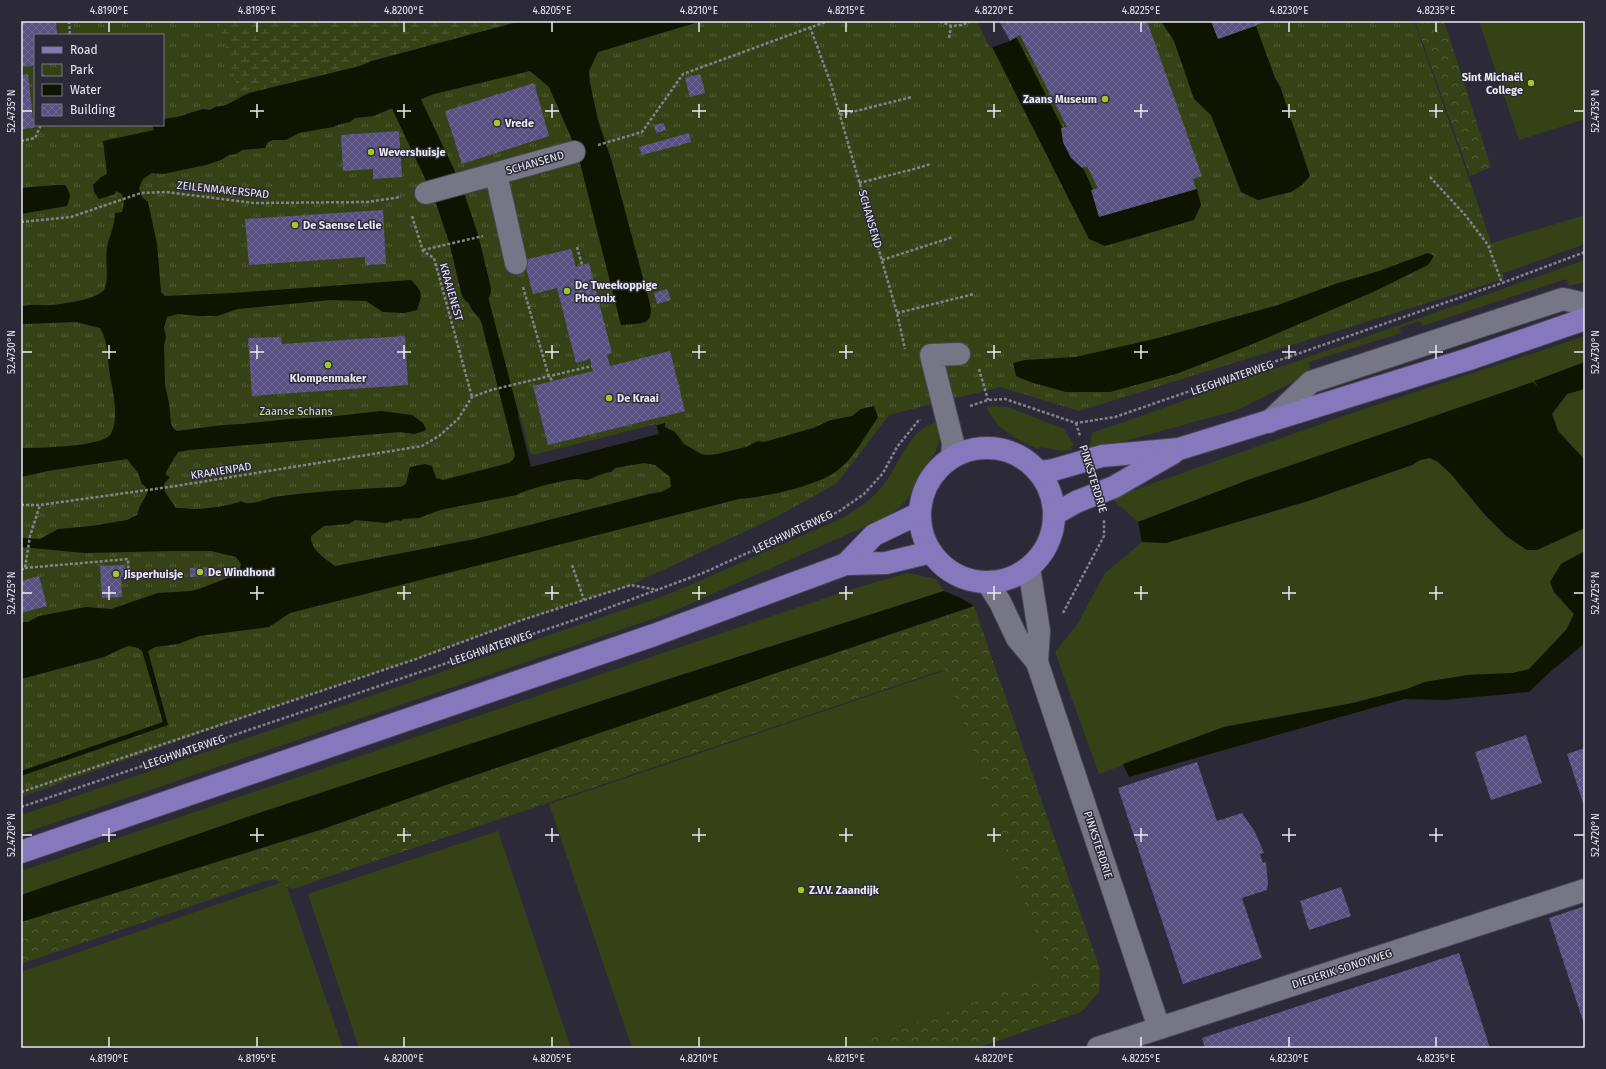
<svg xmlns="http://www.w3.org/2000/svg" width="1606" height="1069" font-family="'Fira Sans',sans-serif">
<style>
.green{fill:#364215}
.forest{fill:url(#forest-crowns)}
.wetland{fill:url(#wetland-marsh)}
.park{fill:url(#park-tufts);fill-rule:evenodd}
.water{fill:#0e1400;fill-rule:evenodd}
.pier{fill:#2c2a38}
.lines{fill:none;stroke-linecap:round;stroke-linejoin:round}
.canal{stroke:#0e1400;stroke-width:30}
.building{fill:url(#building-cross-hatch)}
.minor-casing{stroke:#484752;stroke-width:24}
.major-casing{stroke:#484752;stroke-width:24}
.path{stroke:#84828f;stroke-width:2.5;stroke-dasharray:3 2;stroke-linecap:butt}
.minor{stroke:#777686;stroke-width:22}
.major{stroke:#8578bd;stroke-width:22}
.ticks{fill:none;stroke:#ebeaf4;stroke-width:1.5}
.poi-dot{fill:#a4c825;stroke:#2c2a38;stroke-width:1.5}
.labels{text-anchor:middle;dominant-baseline:central;stroke-width:3;stroke-linejoin:round;paint-order:stroke}
.poi-label{font-size:11px;font-weight:bold;fill:#ebeaf4;stroke:#2c2a38;text-anchor:start}
.street-label{font-size:11px;fill:#ebeaf4;stroke:#2c2a38}
.park-label{font-size:11px;fill:#d5ee9b;stroke:#2c2a38}
.neatline{fill:none;stroke:#ebeaf4;stroke-width:1.5}
.ticks-label{font-size:10px;text-anchor:middle;fill:#ebeaf4}
</style>
<defs>
<pattern id="forest-crowns" width="20" height="18" patternUnits="userSpaceOnUse"><rect width="20" height="18" fill="#364215"/><path d="M2 6a3 3 0 1 1 6 0M12 15a3 3 0 1 1 6 0" fill="none" stroke="#535d38"/></pattern>
<pattern id="wetland-marsh" width="20" height="14" patternUnits="userSpaceOnUse"><rect width="20" height="14" fill="#364215"/><path d="M1 5h8M5 5V1M11 12h8M15 12V8" fill="none" stroke="#535d38"/></pattern>
<pattern id="park-tufts" width="24" height="20" patternUnits="userSpaceOnUse"><rect width="24" height="20" fill="#364215"/><path d="M3 7l-1-3M5 7V3M7 7l1-3M15 17l-1-3M17 17v-4M19 17l1-3" fill="none" stroke="#535d38"/></pattern>
<pattern id="building-cross-hatch" width="8" height="8" patternUnits="userSpaceOnUse"><rect width="8" height="8" fill="#585081"/><path d="M0 0l8 8M0 8l8-8" fill="none" stroke="#706993"/></pattern>
</defs>
<rect width="100%" height="100%" fill="#2c2a38"/>
<g class="green">
<polygon points="1479,21 1585,21 1585,119 1519,140"/>
<polygon points="1585,215 1585,244 1501,274 1489,244"/>
<polygon points="1585,260 1585,282 1569,286 1566,279 1422,326 1420,321 1399,328 1401,333 1309,362 1311,373 1238,410 1092,450 1090,447 1092,433"/>
<polygon points="1585,336 1585,362 1535,381 1541,390 1533,382 1248,480 1138,522 1111,498 1361,410"/>
<polygon points="1585,389 1585,460 1558,431 1552,414 1567,394"/>
<path d="M987,406L1008,407L1059,427L1064,429L1074,445L1071,446L1072,450L1063,451L1039,447L1038,449C1017,439 998,431 987,409Z"/>
<path d="M939,421L941,433L936,451L922,471L912,493L899,508L889,515L871,524L667,614L21,834V815L658,598L683,588L838,520C854,512 870,501 882,487C900,465 908,428 939,421Z"/>
<polygon points="1430,458 1438,462 1451,474 1486,516 1506,536 1527,550 1537,550 1585,528 1585,551 1561,564 1554,592 1574,614 1566,630 1530,669 1513,673 1468,675 1425,682 1407,689 1353,703 1224,727 1099,774 1055,652 1078,623 1105,573 1142,542 1166,543 1308,501 1412,465 1420,460"/>
<polygon points="908,573 936,579 944,591 675,677 262,812 21,897 21,871 849,590"/>
<polygon points="949,669 1052,977 840,1048 632,1048 549,804"/>
<polygon points="498,831 571,1048 359,1048 308,894"/>
<polygon points="285,881 343,1048 21,1048 21,972"/>
</g>
<g class="forest">
<polygon points="1415,21 1444,21 1491,167 1470,176"/>
<polygon points="974,606 1100,969 1099,992 1081,1012 977,1048 840,1048 1050,977 945,669 292,889 275,879 265,881 21,964 21,922 323,829 443,786"/>
</g>
<polygon class="wetland" points="99,21 521,21 372,61 360,66 249,93 239,97 163,35"/>
<path class="park" d="M21,21H218L253,141L651,21H1414L1504,279L1079,411L1000,387L889,415L837,483L780,515L631,585L522,620L416,659L296,699L21,797ZM35,35H163V125H35Z"/>
<g class="water">
<path d="M521,21H702L598,52L589,71L590,83L598,120L612,162L650,304C655,327 638,323 621,325L579,159L570,135L549,87L530,71L434,94L397,109H390L374,116L355,118L350,122L337,125L333,127L299,133L286,140H273L268,142L265,148L242,150L236,154L229,155L221,160L206,165L163,174L152,173L143,179L139,188L142,197L148,202L157,244L161,292L165,296L233,293L411,280C424,293 422,294 417,310L404,313L383,312L366,301L330,300L238,309L217,316H198L178,314L167,317L164,328L166,337L164,345L165,385L169,403L171,424L174,429L177,431L222,425L242,424L288,419L327,417L381,411L412,415L423,423L426,429L424,431L414,434L400,432L189,450L178,452L166,472V475L170,477L164,484L165,492L176,508C182,508 186,508 191,509C199,510 236,505 241,501C250,507 265,499 274,497C315,491 358,489 400,487L406,484L410,467L425,464L432,466L436,478L443,480L509,463L513,460L515,455L481,321C478,315 473,313 470,306C464,290 461,269 457,252L475,247L529,454L534,457L665,423V427L675,432L684,444L701,454L706,455L717,454L746,447L758,441L764,442L813,428L831,420L852,416L861,409L874,406L878,417C866,434 855,457 838,470C818,486 765,497 739,499L290,613L269,627L199,636L178,644L155,647L148,651L168,725L21,776V771L163,722L142,651L138,648L129,646L123,648L104,657L21,679V622H28L39,616L86,607L111,609L158,593L191,591L199,589L235,575L239,573L241,564L236,557L211,551H173L85,553L21,547V538L40,539L58,529L91,526L127,520L137,515L140,506L147,494L146,487L142,484L138,473L127,459L48,471L21,477V448C37,448 101,447 110,435C120,421 113,391 110,376C107,359 109,343 100,328L76,322L21,324V307C30,303 42,306 51,305C63,304 101,299 105,288C109,275 105,261 107,248C109,236 115,226 115,213L122,212L124,203L122,194L116,191L115,194L99,199L94,192L93,185L101,177L107,174L103,141L154,130L152,125H163V119L177,117L203,109L210,110L215,107L226,105L249,93L360,66L372,61ZM644,463L655,465L670,477L671,487L661,492L649,494L475,539L335,566C326,559 310,550 311,536L324,526L349,524L355,520L386,523L396,520L401,521L403,519L419,518L440,510L517,495C529,488 563,480 577,479C581,479 584,480 587,480C595,477 602,473 611,472L615,468Z"/>
<polygon points="979,21 1002,21 1018,40 1084,170 1105,215 1197,189 1201,205 1194,220 1105,246 1089,239"/>
<polygon points="1161,21 1211,21 1218,39 1256,26 1275,78 1280,86 1310,176 1302,185 1291,192 1258,200 1241,192 1211,115 1194,99 1174,41"/>
<path d="M55,185H65C71,195 71,195 67,206L21,214V188Z"/>
<polygon points="1428,253 1434,256 1428,265 1373,292 1248,346 1176,374 1110,392 1066,392 1030,382 1016,376 1013,363 1025,360 1076,357 1158,338 1278,305 1335,284 1379,271"/>
<polygon points="1585,362 1585,389 1567,394 1552,414 1558,431 1585,460 1585,528 1537,550 1527,550 1506,536 1486,516 1451,474 1438,462 1430,458 1420,460 1412,465 1308,501 1166,543 1142,542 1138,522 1248,480 1533,382 1539,388 1534,381"/>
<polygon points="1585,551 1585,643 1550,672 1529,692 1444,700 1404,699 1129,777 1123,764 1224,727 1353,703 1407,689 1425,682 1468,675 1513,673 1529,669 1566,630 1574,614 1554,592 1550,582 1561,564"/>
<polygon points="944,591 961,598 974,606 443,786 323,829 21,922 21,895 262,812 675,677"/>
</g>
<g class="pier">
<polygon points="977,21 999,21 1010,41 990,48"/>
<polygon points="518,415 520,415 530,453 534,455 656,424 659,434 531,467"/>
</g>
<g class="lines">
<polyline class="canal" points="407,105 448,192 464,240 476,290"/>
</g>
<g class="building">
<polygon points="21,21 56,21 57,35 35,35 35,65 21,67"/>
<polygon points="999,21 1147,21 1202,176 1193,179 1196,189 1099,217 1091,190 1098,188 1087,166 1082,168 1071,158 1063,142 1061,128 1067,127 1020,35 1010,41"/>
<polygon points="1211,21 1268,21 1218,39"/>
<polygon points="28,74 34,128 21,129 21,75"/>
<polygon points="700,74 705,93 690,97 685,78"/>
<polygon points="534,83 549,136 462,164 445,111"/>
<polygon points="664,123 666,130 656,133 654,125"/>
<polygon points="399,131 402,177 373,179 373,169 343,171 341,135"/>
<polygon points="689,133 691,142 642,155 639,147"/>
<polygon points="383,210 386,264 365,265 365,257 249,265 245,219"/>
<polygon points="571,249 576,267 589,263 612,353 607,355 610,366 670,351 685,411 548,445 533,386 593,371 590,359 576,363 557,288 533,294 524,260"/>
<polygon points="667,289 671,300 657,304 654,293"/>
<polygon points="405,336 408,385 252,396 248,338 281,337 282,344"/>
<polygon points="125,565 126,577 121,577 122,597 102,598 100,566"/>
<polygon points="210,567 209,576 190,577 190,568"/>
<polygon points="39,576 47,606 21,613 21,581"/>
<polygon points="1526,735 1542,783 1491,800 1475,752"/>
<polygon points="1585,748 1585,809 1567,754"/>
<polygon points="1197,762 1217,821 1242,813 1255,832 1264,853 1260,854 1263,863 1266,862 1268,883 1267,890 1242,898 1262,958 1183,984 1118,788"/>
<polygon points="1341,887 1351,916 1309,930 1300,901"/>
<polygon points="1585,906 1585,1027 1549,918"/>
<polygon points="1459,953 1490,1048 1205,1048 1202,1038"/>
</g>
<g class="lines">
<defs>
<g id="minor">
<polyline points="496,174 516,263"/>
<polyline points="426,193 574,152"/>
<polyline points="1269,422 1311,382 1563,299 1585,304"/>
<polyline points="952,457 953,443 931,355 959,354"/>
<polyline points="1029,568 1039,631 1037,662"/>
<polyline points="987,582 1000,602 1017,638 1037,662 1159,1028"/>
<polyline points="1098,1048 1585,890"/>
</g>
<g id="major">
<circle cx="987" cy="515" r="67"/>
<polyline points="1040,472 1053,470 1102,456 1179,449 1469,359 1585,319"/>
<polyline points="1055,514 1076,502 1114,487 1173,453"/>
<polyline points="846,564 874,535 920,513"/>
<polyline points="21,852 654,635 846,564 886,563 931,552"/>
</g>
</defs>
<use href="#minor" class="minor-casing"/>
<use href="#major" class="major-casing"/>
<g class="path">
<polyline points="69,21 70,35"/>
<polyline points="940,21 951,26"/>
<polyline points="810,27 831,84 897,313 905,349"/>
<polyline points="949,38 951,26 961,25 972,21"/>
<polyline points="840,115 912,97"/>
<polyline points="21,141 35,138 41,125"/>
<polyline points="598,145 642,132 683,74 828,21"/>
<polyline points="1430,177 1466,216 1488,245 1502,283"/>
<polyline points="859,183 914,169 931,164"/>
<polyline points="412,216 423,251 434,258 472,397"/>
<polyline points="21,222 71,217 141,193 166,192 254,203 368,202 401,197"/>
<polyline points="577,247 582,265"/>
<polyline points="423,250 483,236"/>
<polyline points="882,260 953,237"/>
<polyline points="523,287 549,377 553,381"/>
<polyline points="897,313 974,294"/>
<polyline points="979,369 988,400"/>
<polyline points="970,406 988,400 1005,399 1076,423 1115,417 1502,283 1585,252"/>
<polyline points="1076,423 1080,436"/>
<polyline points="21,505 40,505 176,486 422,446 439,436 458,419 472,397 491,390 592,366"/>
<polyline points="572,565 584,600"/>
<polyline points="25,568 128,559 129,579"/>
<polyline points="21,570 25,568 30,536 40,505"/>
<polyline points="1063,613 1104,536 1104,519"/>
<polyline points="21,792 416,659 522,620 631,585 658,590"/>
<polyline points="21,807 586,616 703,573 838,512 864,494 883,473 897,447 918,421 921,420"/>
</g>
<use href="#minor" class="minor"/>
<use href="#major" class="major"/>
</g>
<path class="ticks" d="M109,22V32M257,22V32M404,22V32M552,22V32M699,22V32M846,22V32M994,22V32M1141,22V32M1289,22V32M1436,22V32M257,104V118M404,104V118M552,104V118M699,104V118M846,104V118M994,104V118M1141,104V118M1289,104V118M1436,104V118M22,111H32M250,111H264M397,111H411M545,111H559M692,111H706M839,111H853M987,111H1001M1134,111H1148M1282,111H1296M1429,111H1443M1574,111H1584M109,345V359M257,345V359M404,345V359M552,345V359M699,345V359M846,345V359M994,345V359M1141,345V359M1289,345V359M1436,345V359M22,352H32M102,352H116M250,352H264M397,352H411M545,352H559M692,352H706M839,352H853M987,352H1001M1134,352H1148M1282,352H1296M1429,352H1443M1574,352H1584M109,586V600M257,586V600M404,586V600M552,586V600M699,586V600M846,586V600M994,586V600M1141,586V600M1289,586V600M1436,586V600M22,593H32M102,593H116M250,593H264M397,593H411M545,593H559M692,593H706M839,593H853M987,593H1001M1134,593H1148M1282,593H1296M1429,593H1443M1574,593H1584M109,828V842M257,828V842M404,828V842M552,828V842M699,828V842M846,828V842M994,828V842M1141,828V842M1289,828V842M1436,828V842M22,835H32M102,835H116M250,835H264M397,835H411M545,835H559M692,835H706M839,835H853M987,835H1001M1134,835H1148M1282,835H1296M1429,835H1443M1574,835H1584M109,1037V1047M257,1037V1047M404,1037V1047M552,1037V1047M699,1037V1047M846,1037V1047M994,1037V1047M1141,1037V1047M1289,1037V1047M1436,1037V1047"/>
<g class="poi-dot">
<circle cx="1531" cy="83" r="4"/>
<circle cx="1105" cy="99" r="4"/>
<circle cx="497" cy="123" r="4"/>
<circle cx="371" cy="152" r="4"/>
<circle cx="295" cy="225" r="4"/>
<circle cx="567" cy="291" r="4"/>
<circle cx="328" cy="365" r="4"/>
<circle cx="609" cy="398" r="4"/>
<circle cx="200" cy="572" r="4"/>
<circle cx="116" cy="574" r="4"/>
<circle cx="801" cy="890" r="4"/>
</g>
<g class="labels">
<g class="poi-label">
<text x="1523" y="77" text-anchor="end">Sint Michaël<tspan x="1523" dy="13">College</tspan></text>
<text x="1097" y="99" text-anchor="end">Zaans Museum</text>
<text x="505" y="123">Vrede</text>
<text x="379" y="152">Wevershuisje</text>
<text x="303" y="225">De Saense Lelie</text>
<text x="575" y="285">De Tweekoppige<tspan x="575" dy="13">Phoenix</tspan></text>
<text x="328" y="378" text-anchor="middle">Klompenmaker</text>
<text x="617" y="398">De Kraai</text>
<text x="208" y="572">De Windhond</text>
<text x="124" y="574">Jisperhuisje</text>
<text x="809" y="890">Z.V.V. Zaandijk</text>
</g>
<g class="street-label">
<text transform="translate(535 163) rotate(-16)">SCHANSEND</text>
<text transform="translate(223 190) rotate(6)">ZEILENMAKERSPAD</text>
<text transform="translate(870 219) rotate(74)">SCHANSEND</text>
<text transform="translate(451 292) rotate(74)">KRAAIENEST</text>
<text transform="translate(1232 378) rotate(-19)">LEEGHWATERWEG</text>
<text transform="translate(221 471) rotate(-9)">KRAAIENPAD</text>
<text transform="translate(1093 479) rotate(73)">PINKSTERDRIE</text>
<text transform="translate(793 532) rotate(-25)">LEEGHWATERWEG</text>
<text transform="translate(491 648) rotate(-19)">LEEGHWATERWEG</text>
<text transform="translate(184 752) rotate(-19)">LEEGHWATERWEG</text>
<text transform="translate(1098 845) rotate(72)">PINKSTERDRIE</text>
<text transform="translate(1342 969) rotate(-18)">DIEDERIK SONOYWEG</text>
</g>
<g class="park-label">
<text x="296" y="411">Zaanse Schans</text>
</g>
</g>
<rect width="1606" height="1069" fill="none" stroke="#2c2a38" stroke-width="44"/>
<rect x="34" y="34" width="130" height="92" fill="#2c2a38" stroke="#787783"/>
<rect x="42" y="47" width="20" height="6" fill="#8578bd" stroke="#787783"/>
<text x="70" y="54" font-size="12" fill="#ebeaf4">Road</text>
<rect x="42" y="64" width="20" height="12" fill="url(#park-tufts)" stroke="#787783"/>
<text x="70" y="74" font-size="12" fill="#ebeaf4">Park</text>
<rect x="42" y="84" width="20" height="12" fill="#0e1400" stroke="#787783"/>
<text x="70" y="94" font-size="12" fill="#ebeaf4">Water</text>
<rect x="42" y="104" width="20" height="12" fill="url(#building-cross-hatch)" stroke="#787783"/>
<text x="70" y="114" font-size="12" fill="#ebeaf4">Building</text>
<rect x="22" y="22" width="1562" height="1025" class="neatline"/>
<g class="ticks-label">
<text x="109" y="14">4.8190°E</text>
<text x="257" y="14">4.8195°E</text>
<text x="404" y="14">4.8200°E</text>
<text x="552" y="14">4.8205°E</text>
<text x="699" y="14">4.8210°E</text>
<text x="846" y="14">4.8215°E</text>
<text x="994" y="14">4.8220°E</text>
<text x="1141" y="14">4.8225°E</text>
<text x="1289" y="14">4.8230°E</text>
<text x="1436" y="14">4.8235°E</text>
<text transform="translate(11 111) rotate(-90)" y="4">52.4735°N</text>
<text transform="translate(1595 111) rotate(-90)" y="4">52.4735°N</text>
<text transform="translate(11 352) rotate(-90)" y="4">52.4730°N</text>
<text transform="translate(1595 352) rotate(-90)" y="4">52.4730°N</text>
<text transform="translate(11 593) rotate(-90)" y="4">52.4725°N</text>
<text transform="translate(1595 593) rotate(-90)" y="4">52.4725°N</text>
<text transform="translate(11 835) rotate(-90)" y="4">52.4720°N</text>
<text transform="translate(1595 835) rotate(-90)" y="4">52.4720°N</text>
<text x="109" y="1062">4.8190°E</text>
<text x="257" y="1062">4.8195°E</text>
<text x="404" y="1062">4.8200°E</text>
<text x="552" y="1062">4.8205°E</text>
<text x="699" y="1062">4.8210°E</text>
<text x="846" y="1062">4.8215°E</text>
<text x="994" y="1062">4.8220°E</text>
<text x="1141" y="1062">4.8225°E</text>
<text x="1289" y="1062">4.8230°E</text>
<text x="1436" y="1062">4.8235°E</text>
</g>
</svg>
